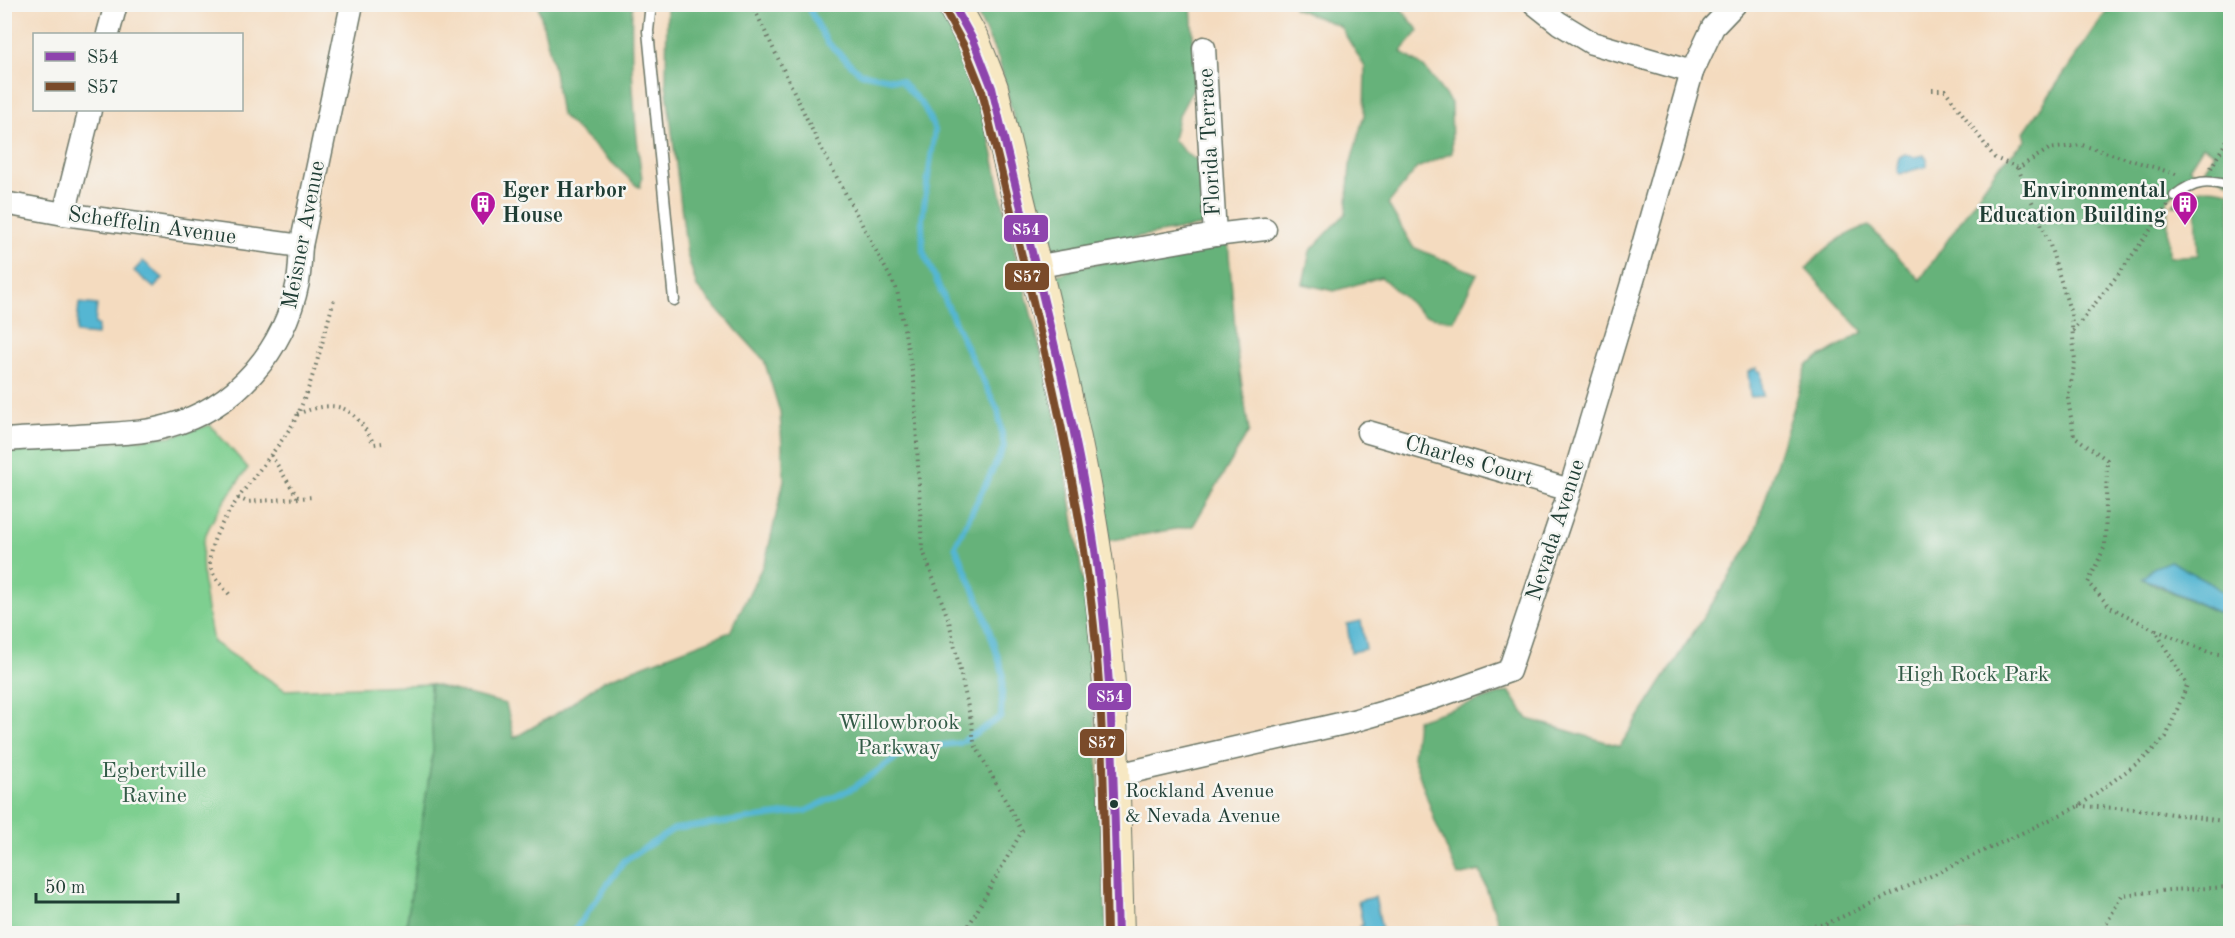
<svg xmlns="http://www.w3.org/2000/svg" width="2235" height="938" font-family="'Old Standard TT',serif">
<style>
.green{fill:#7ecf90;stroke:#4e8662;stroke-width:1.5}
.forest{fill:#66b27a;stroke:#427857;stroke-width:1.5}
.water{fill:#54b6d2;stroke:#3a7a83;stroke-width:1.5}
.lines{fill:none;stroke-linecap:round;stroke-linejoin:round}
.stream{stroke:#54b6d2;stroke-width:6}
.lane-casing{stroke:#6a7465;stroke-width:13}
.street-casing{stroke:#6a7465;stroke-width:25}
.secondary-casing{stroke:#6a7465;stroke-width:34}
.path{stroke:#6a7465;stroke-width:4;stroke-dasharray:1.5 4.5;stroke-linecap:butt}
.lane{stroke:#fff;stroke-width:10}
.street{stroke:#fff;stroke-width:22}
.secondary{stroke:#f7e8c3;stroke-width:32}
.bus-1-casing{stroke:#f6f6f2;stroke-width:12}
.bus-2-casing{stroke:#f6f6f2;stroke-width:12}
.bus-1{stroke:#8e44ad;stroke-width:8}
.bus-2{stroke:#7a4b2a;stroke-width:8}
.bus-dot{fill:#1f3d34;stroke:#f6f6f2;stroke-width:2}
.labels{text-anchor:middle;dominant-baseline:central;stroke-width:5;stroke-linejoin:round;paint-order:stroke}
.bus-label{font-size:20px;fill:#1f3d34;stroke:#f6f6f2;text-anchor:start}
.street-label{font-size:22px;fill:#1f3d34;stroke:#f6f6f2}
.poi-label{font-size:22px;font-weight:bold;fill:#1f3d34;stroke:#f6f6f2;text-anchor:start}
.park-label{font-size:22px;fill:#325a46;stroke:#f6f6f2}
.line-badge{stroke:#f6f6f2;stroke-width:2}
.badge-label{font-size:16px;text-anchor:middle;font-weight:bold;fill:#fff}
</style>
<rect width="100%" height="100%" fill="#f6f6f2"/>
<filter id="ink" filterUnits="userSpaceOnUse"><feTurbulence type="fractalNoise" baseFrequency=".0167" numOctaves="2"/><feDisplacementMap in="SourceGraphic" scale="12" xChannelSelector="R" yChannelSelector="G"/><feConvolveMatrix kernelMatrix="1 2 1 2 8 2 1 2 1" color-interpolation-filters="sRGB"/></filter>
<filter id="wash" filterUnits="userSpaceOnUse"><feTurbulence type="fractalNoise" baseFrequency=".008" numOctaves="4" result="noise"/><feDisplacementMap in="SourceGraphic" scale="24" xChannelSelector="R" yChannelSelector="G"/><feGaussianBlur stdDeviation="1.35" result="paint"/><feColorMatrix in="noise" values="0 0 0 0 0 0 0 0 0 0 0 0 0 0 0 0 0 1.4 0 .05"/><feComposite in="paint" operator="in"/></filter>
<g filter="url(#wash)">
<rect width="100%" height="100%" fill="#f4dbbf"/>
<path class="green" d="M210,425L248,468C236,484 206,525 203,544C200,576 207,610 213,642L285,690L430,684L433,751L405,933L5,934V453L172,436Z"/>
<g class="forest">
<path d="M538,5H632C630,63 634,121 642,179L640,187L637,186L561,115L553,65Z"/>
<polygon points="667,5 936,5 963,51 979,90 1008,226 1049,382 1065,466 1085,594 1092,660 1107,933 405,934 433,751 430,684 506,704 514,738 559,712 603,681 730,632 766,559 784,480 780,412 764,360 697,287 687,254 666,83"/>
<polygon points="973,5 1191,5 1196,83 1178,117 1173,140 1189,156 1207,165 1206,225 1054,251 1046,249 999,60"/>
<polygon points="1294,5 1398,5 1419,31 1401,52 1424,67 1451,103 1452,153 1417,168 1388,204 1413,247 1477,274 1453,321 1424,315 1381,277 1334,291 1303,284 1310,251 1346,213 1350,166 1364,115 1365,67 1340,26 1294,8"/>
<path d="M2111,5H2230V182L2211,174L2204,170L2214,153L2203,146L2189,168L2199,178C2187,183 2175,191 2167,201L2169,257L2198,255L2196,205L2172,206C2190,189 2207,184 2230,192V598L2225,595L2142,579L2230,618V933H1502L1480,871L1458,876L1435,821L1413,757L1417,720L1509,691L1528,719L1620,746L1752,542L1807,365L1863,332L1806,269C1823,249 1843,233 1869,226L1920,280L1998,167L2026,140L2024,132Z"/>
<polygon points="1228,242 1237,353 1249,431 1193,526 1107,541 1051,277 1082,266"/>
</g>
<g class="water">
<path d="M1905,154L1914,157L1924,155L1927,159V166C1924,168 1921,168 1917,169C1905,171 1892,184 1899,157Z"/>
<polygon points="143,261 163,278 154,288 134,271"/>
<polygon points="79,303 97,305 95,324 98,325 97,335 76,333"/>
<polygon points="1757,368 1757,371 1761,371 1763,396 1750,397 1748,372"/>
<polygon points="2170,561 2209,582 2230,598 2230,618 2155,583 2142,579 2153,568"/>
<polygon points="1361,621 1366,649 1351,652 1347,624"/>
<polygon points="1375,897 1382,930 1362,933 1360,926 1363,925 1358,901"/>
</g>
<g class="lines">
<polyline class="stream" points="572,934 624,861 674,829 806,811 853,788 909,749 960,743 1001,717 1003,673 983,611 955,546 1004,447 998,410 967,349 923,251 922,219 935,130 924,107 901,81 860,73 827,42 811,12 812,4"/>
</g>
</g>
<g filter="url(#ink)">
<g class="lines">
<defs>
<g id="lane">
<polyline points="651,4 648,31 674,300"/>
<path d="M2175,196C2195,180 2207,180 2230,186"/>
</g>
<g id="street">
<polyline points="1535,4 1559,23 1592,43 1692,72"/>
<polyline points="108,34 116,4"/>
<polyline points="1204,48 1215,235"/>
<polyline points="4,203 64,214 301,246"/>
<polyline points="64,214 90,110"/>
<polyline points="1034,267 1215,235 1265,229"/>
<polyline points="1368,432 1570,490"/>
<path d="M4,440C35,438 65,437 95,435C120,433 144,433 168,426C236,408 284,350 298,282C300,270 300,258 301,246L352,4"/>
<polyline points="1113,776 1353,721 1433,698 1509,671 1570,490 1636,270 1692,72 1713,27 1735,4"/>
</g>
<path id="secondary" d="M953,4L974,42L992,88C1028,249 1076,408 1098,571C1114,691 1114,813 1118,934"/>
</defs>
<use href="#lane" class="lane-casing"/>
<use href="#street" class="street-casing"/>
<use href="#secondary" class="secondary-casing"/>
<g class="path">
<polyline points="752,4 818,142 897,290 914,382 922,548 949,621 972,725 974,743 1022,831 964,934"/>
<polyline points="1932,90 1945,90 1995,158 2018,168"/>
<polyline points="2211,168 2230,135"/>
<polyline points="2073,331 2121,271 2168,205"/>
<path d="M297,414C340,398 353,406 374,444L382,443"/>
<polyline points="271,455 298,498"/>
<polyline points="238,498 247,502 313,497"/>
<path d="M229,594C221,584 211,576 210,563C206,524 277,455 296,418C314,380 323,339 334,299"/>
<polyline points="2156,630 2208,652 2230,656"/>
<polyline points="2079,806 2136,809 2230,822"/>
<polyline points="1793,934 1798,928 1826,924 1905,888 2079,806 2143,759 2166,737 2187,685 2155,630 2110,607 2088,583 2105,546 2107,460 2074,436 2068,399 2075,361 2071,314 2050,245 2018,168 2049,149 2082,145 2179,175"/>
<polyline points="2101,934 2122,895 2169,890 2230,887"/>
</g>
<use href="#lane" class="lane"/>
<use href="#street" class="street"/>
<use href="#secondary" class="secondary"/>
<defs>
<path id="bus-1" d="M953,4L974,42L992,88C1029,248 1076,408 1098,571C1114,691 1114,813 1118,934"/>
<path id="bus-2" d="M944,9L964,46L982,91C1019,250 1064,408 1087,571C1105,690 1104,813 1107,934"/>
</defs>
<use href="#bus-1" class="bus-1-casing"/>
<use href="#bus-2" class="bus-2-casing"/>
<use href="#bus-1" class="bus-1"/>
<use href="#bus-2" class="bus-2"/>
</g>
</g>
<defs>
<symbol id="building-pin" viewBox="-11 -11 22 30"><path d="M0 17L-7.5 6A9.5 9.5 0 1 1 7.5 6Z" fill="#b5179e" stroke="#f6f6f2"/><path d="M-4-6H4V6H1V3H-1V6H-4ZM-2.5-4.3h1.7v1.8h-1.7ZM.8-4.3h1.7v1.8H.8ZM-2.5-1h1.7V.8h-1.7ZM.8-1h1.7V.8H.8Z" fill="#fff"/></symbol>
</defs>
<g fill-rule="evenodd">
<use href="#building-pin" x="468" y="189" width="30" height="40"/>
<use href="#building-pin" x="2170" y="189" width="30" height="40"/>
</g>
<circle class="bus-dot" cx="1114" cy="804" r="5"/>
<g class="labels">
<g class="bus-label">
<text x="1125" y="792">Rockland Avenue<tspan x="1125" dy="25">&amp; Nevada Avenue</tspan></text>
</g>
<g class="street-label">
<text transform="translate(1210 142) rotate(-93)">Florida Terrace</text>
<text transform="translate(152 226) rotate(8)">Scheffelin Avenue</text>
<text transform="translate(304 235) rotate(-79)">Meisner Avenue</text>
<text transform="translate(1469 461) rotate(16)">Charles Court</text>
<text transform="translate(1556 530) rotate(-72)">Nevada Avenue</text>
</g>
<g class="poi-label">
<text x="502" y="191">Eger Harbor<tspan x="502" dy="25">House</tspan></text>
<text x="2166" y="191" text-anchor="end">Environmental<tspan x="2166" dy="25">Education Building</tspan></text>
</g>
<g class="park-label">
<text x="1973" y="675">High Rock Park</text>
<text x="899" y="723">Willowbrook<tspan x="899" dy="25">Parkway</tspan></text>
<text x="154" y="771">Egbertville<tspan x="154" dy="25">Ravine</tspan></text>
</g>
</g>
<g class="line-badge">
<rect x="1003" y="214" width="46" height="29" rx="6" fill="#8e44ad"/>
<rect x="1004" y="262" width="46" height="29" rx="6" fill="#7a4b2a"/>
<rect x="1087" y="682" width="45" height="29" rx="6" fill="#8e44ad"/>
<rect x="1079" y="728" width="46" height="29" rx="6" fill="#7a4b2a"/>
</g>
<g class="badge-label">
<text x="1026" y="235">S54</text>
<text x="1027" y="282">S57</text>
<text x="1110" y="702">S54</text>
<text x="1102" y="748">S57</text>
</g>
<rect width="2235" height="938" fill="none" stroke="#f6f6f2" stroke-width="24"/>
<rect x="33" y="33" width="210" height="78" fill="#f6f6f2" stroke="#a0aca6" stroke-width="1.5"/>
<rect x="45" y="52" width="30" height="9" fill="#8e44ad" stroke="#a0aca6" stroke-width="1.5"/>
<text x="87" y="63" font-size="18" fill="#1f3d34">S54</text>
<rect x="45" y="82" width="30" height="9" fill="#7a4b2a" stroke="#a0aca6" stroke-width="1.5"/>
<text x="87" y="93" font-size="18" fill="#1f3d34">S57</text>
<path d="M36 893v9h142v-9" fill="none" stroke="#1f3d34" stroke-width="3"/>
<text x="45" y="893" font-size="18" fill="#1f3d34" stroke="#f6f6f2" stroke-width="4.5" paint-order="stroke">50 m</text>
</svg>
